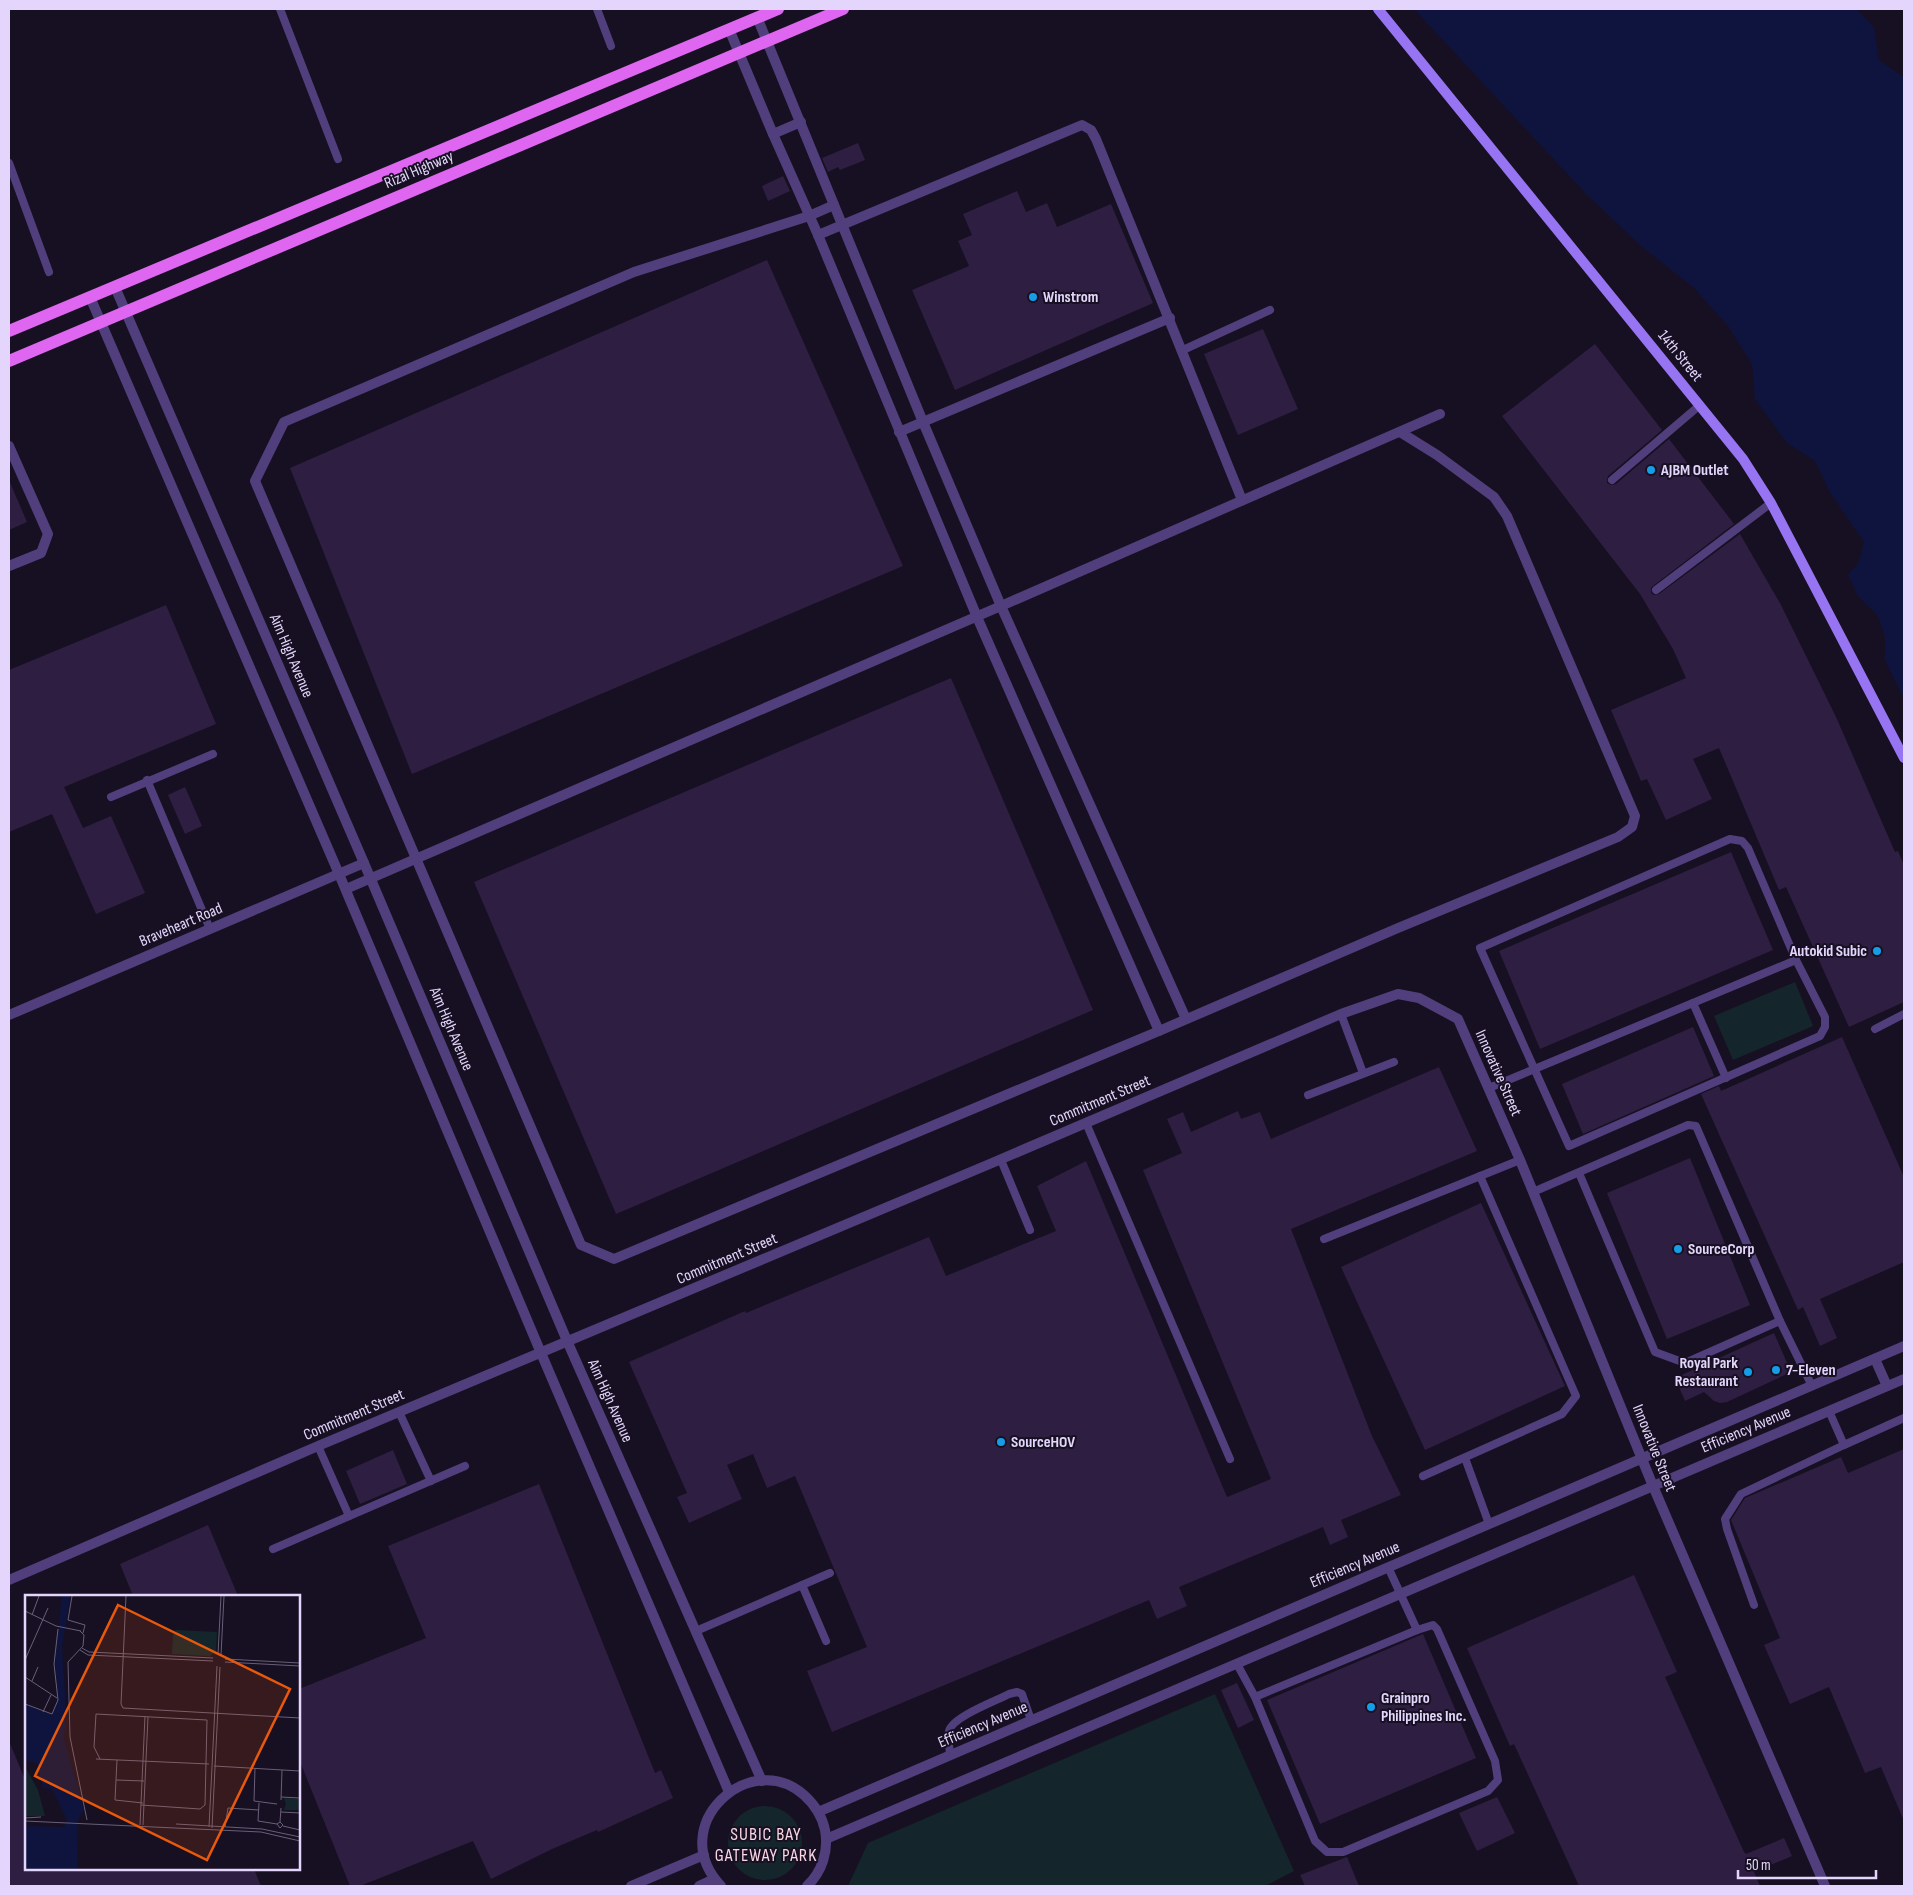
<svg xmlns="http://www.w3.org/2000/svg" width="1913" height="1895" font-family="'Sofia Sans Condensed',sans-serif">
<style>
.green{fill:#14262b}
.water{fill:#0e143d}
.building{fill:#2e1e41}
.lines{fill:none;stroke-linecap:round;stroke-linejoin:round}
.service{stroke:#513f7d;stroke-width:8}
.minor{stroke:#513f7d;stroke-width:10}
.tertiary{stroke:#513f7d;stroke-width:10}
.secondary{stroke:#9774f2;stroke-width:10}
.primary{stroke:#df66f1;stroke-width:12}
.poi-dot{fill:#159ee7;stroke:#171022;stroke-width:2}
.labels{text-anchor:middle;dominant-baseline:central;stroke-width:4;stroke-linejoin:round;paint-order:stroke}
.street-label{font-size:16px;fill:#e3d5fb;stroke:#171022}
.poi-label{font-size:16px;font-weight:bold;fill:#e3d5fb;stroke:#171022;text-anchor:start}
.neighbourhood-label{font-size:18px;letter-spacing:1px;fill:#fbd7e5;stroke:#171022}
.inset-road{fill:none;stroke:#695f79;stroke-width:1}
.view{fill:#e8590c;fill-opacity:0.15;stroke:#e8590c;stroke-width:2.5}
.inset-edge{fill:none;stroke:#e3d5fb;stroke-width:2.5}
</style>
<rect width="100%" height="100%" fill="#171022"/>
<g class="green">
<polygon points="1795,982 1813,1026 1733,1060 1714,1016"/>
<polygon points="1215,1694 1294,1871 1265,1886 848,1886 868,1843"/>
<circle cx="765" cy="1843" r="37"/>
</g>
<polygon class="water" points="1414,9 1856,9 1874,27 1879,60 1904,77 1904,699 1885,660 1885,637 1878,616 1858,596 1848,575 1859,562 1864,542 1829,491 1815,461 1787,443 1755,399 1752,364 1728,326 1693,287 1642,247 1586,194"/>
<g class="building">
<polygon points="858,143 865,160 840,170 838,167 828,172 822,158"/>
<polygon points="783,176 790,191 768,201 762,186"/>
<polygon points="1017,191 1026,212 1047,203 1057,227 1111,204 1153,303 955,390 912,290 969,266 958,241 972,235 963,214"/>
<polygon points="767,260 903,566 412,774 290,468"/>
<polygon points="1263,329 1298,409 1238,435 1204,354"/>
<polygon points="1595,344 1662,430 1608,476 1607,479 1607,483 1611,485 1616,484 1669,439 1734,524 1653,586 1651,588 1651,593 1654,595 1659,594 1740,534 1781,605 1836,717 1895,852 1898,851 1904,865 1904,1002 1849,1027 1786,887 1779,890 1719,748 1693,759 1712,799 1666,820 1647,779 1641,781 1611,710 1686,678 1673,649 1640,594 1502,416"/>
<polygon points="9,480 27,522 9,530"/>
<polygon points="166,605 216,724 64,787 83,828 111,816 145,893 96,914 52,814 9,832 9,670"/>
<polygon points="951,678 1093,1010 616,1214 474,882"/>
<polygon points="185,787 202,826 185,834 168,795"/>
<polygon points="1731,852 1773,950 1540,1049 1499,951"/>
<polygon points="1693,1027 1714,1076 1583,1134 1562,1084"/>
<polygon points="1842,1037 1904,1177 1904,1262 1820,1299 1837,1338 1820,1346 1803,1307 1798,1310 1701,1094 1719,1086 1721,1091"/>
<polygon points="1439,1067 1477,1151 1291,1229 1372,1436 1401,1495 1341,1520 1348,1537 1330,1545 1323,1527 1179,1587 1187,1606 1157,1619 1149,1600 832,1732 807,1671 867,1647 795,1476 767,1488 753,1454 727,1465 742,1499 689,1523 677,1497 687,1493 629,1362 745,1311 746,1313 929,1237 946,1276 1056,1231 1037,1186 1086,1161 1227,1497 1271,1479 1143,1170 1182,1153 1167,1119 1183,1112 1191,1132 1238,1111 1241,1119 1260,1112 1271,1139"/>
<polygon points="1690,1158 1750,1305 1667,1339 1607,1193"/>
<polygon points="1481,1203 1565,1386 1425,1450 1341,1267"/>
<polygon points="1774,1333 1791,1372 1727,1402 1720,1403 1714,1401 1704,1392 1685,1401 1675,1378"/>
<polygon points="1904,1449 1904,1821 1881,1767 1865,1773 1829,1687 1790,1704 1764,1645 1780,1638 1731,1520 1745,1498 1841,1457 1848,1473"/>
<polygon points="393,1450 407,1484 360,1504 346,1471"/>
<polygon points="539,1484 655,1773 661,1770 673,1798 598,1832 597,1830 552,1849 491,1879 473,1841 360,1886 350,1886 299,1759 299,1689 426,1638 388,1546"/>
<polygon points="208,1525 238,1596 133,1596 120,1564"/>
<polygon points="1634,1575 1677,1672 1665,1677 1744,1852 1746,1854 1784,1838 1792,1856 1754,1872 1760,1886 1579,1886 1514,1744 1510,1746 1467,1648"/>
<polygon points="1423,1634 1476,1758 1320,1824 1267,1700"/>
<polygon points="1237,1683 1254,1720 1238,1728 1221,1690"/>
<polygon points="9,1741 26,1782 26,1869 254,1869 261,1886 9,1886"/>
<polygon points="1497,1797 1515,1833 1477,1851 1459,1813"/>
<polygon points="1347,1857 1359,1886 1305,1886 1300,1875"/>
</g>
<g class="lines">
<g class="service">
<polyline points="280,9 338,159"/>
<polyline points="597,9 611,46"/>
<polyline points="9,163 49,272"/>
<polyline points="1183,350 1270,310"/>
<polyline points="1612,480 1700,405"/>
<polyline points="1656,590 1771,503"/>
<polyline points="147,780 210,929"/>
<polyline points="111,797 213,754"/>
<polygon points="1730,839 1742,841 1748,848 1796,960 1825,1017 1825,1027 1820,1036 1569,1146 1480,948"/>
<polyline points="1693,1003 1726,1078"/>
<polyline points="1341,1014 1363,1073"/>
<polyline points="1875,1029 1904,1014"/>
<polyline points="1489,1088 1796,960"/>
<polyline points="1308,1095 1394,1062"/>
<polyline points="1086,1123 1230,1459"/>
<polyline points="1001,1160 1030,1230"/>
<polyline points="1579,1173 1655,1352 1685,1363 1780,1321"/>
<polyline points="1533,1192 1688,1125 1696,1126 1780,1321 1812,1386"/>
<polyline points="1324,1239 1520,1160"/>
<polyline points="1829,1411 1844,1445 1904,1418"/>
<polyline points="399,1412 431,1481"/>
<polyline points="318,1446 349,1516"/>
<polyline points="1465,1458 1489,1524"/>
<polyline points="1423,1476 1562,1414 1576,1396 1480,1176"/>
<polyline points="273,1549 465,1466"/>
<polyline points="1388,1567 1417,1630"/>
<polyline points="802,1585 826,1641"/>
<polyline points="1754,1605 1727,1529 1725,1519 1741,1494 1844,1445"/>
<polyline points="696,1631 830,1573"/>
<polyline points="1237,1664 1255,1697 1315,1841 1327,1852 1343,1852 1488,1791 1498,1780 1495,1761 1437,1629 1433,1625 1417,1630 1255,1697"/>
<path d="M950,1755C950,1748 947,1738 949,1731C952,1717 996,1701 1009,1694L1017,1692L1022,1694L1031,1720"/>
</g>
<g class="minor">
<polyline points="757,17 923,422 1001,606 1186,1019"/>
<polyline points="729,29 773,134 818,235 977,617 1159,1031"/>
<polyline points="773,134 801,122"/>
<polyline points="834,205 809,216 634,272 284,422 255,481 581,1245 614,1259 1159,1031 1398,928 1618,837 1632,827 1635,816 1507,516 1494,497 1437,455 1400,432"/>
<polyline points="818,235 1082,125 1091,130 1096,139 1242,500"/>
<polyline points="899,432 1170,318"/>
<polyline points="9,446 48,534 41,553 9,566"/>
<polyline points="346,889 1001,606 1440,414"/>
<polyline points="9,1015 364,863"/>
<polyline points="9,1580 318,1446 992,1163 1341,1014 1398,994 1419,998 1458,1019 1520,1160 1653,1486 1825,1886"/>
</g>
<g class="tertiary">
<polyline points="115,287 364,863 568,1343 762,1781"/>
<polyline points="90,297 339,874 541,1353 729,1792"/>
<polyline points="1875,1359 1887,1386"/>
<polyline points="818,1812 1904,1346"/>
<polyline points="826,1839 1904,1379"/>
<polyline points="631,1886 704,1855"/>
<polyline points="699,1886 714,1879"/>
<path d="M721,1886C664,1826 750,1747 804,1795C814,1804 822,1816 825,1830C829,1851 822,1872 807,1886"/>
</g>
<polyline class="secondary" points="1378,9 1743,459 1771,503 1904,758"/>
<g class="primary">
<polyline points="9,331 778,9"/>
<polyline points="9,361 843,9"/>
</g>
</g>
<g class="poi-dot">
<circle cx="1033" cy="297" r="5"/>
<circle cx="1651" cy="470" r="5"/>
<circle cx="1877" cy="951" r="5"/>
<circle cx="1678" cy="1249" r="5"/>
<circle cx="1776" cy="1370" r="5"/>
<circle cx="1748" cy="1372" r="5"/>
<circle cx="1001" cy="1442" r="5"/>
<circle cx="1371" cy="1707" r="5"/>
</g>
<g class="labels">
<g class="street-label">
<text transform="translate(419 170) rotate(-23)">Rizal Highway</text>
<text transform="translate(1680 356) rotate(51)">14th Street</text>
<text transform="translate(291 656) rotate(67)">Aim High Avenue</text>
<text transform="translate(181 925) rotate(-23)">Braveheart Road</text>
<text transform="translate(451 1029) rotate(67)">Aim High Avenue</text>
<text transform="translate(1498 1073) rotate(66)">Innovative Street</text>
<text transform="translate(1100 1101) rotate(-23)">Commitment Street</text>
<text transform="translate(727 1259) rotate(-23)">Commitment Street</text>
<text transform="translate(610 1401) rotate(66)">Aim High Avenue</text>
<text transform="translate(354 1415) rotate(-23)">Commitment Street</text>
<text transform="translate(1746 1430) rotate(-23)">Efficiency Avenue</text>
<text transform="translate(1654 1448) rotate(68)">Innovative Street</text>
<text transform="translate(1355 1565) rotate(-23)">Efficiency Avenue</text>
<text transform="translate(983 1725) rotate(-23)">Efficiency Avenue</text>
</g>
<g class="poi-label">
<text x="1043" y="297">Winstrom</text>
<text x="1661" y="470">AJBM Outlet</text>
<text x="1867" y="951" text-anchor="end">Autokid Subic</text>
<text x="1688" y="1249">SourceCorp</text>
<text x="1738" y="1363" text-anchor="end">Royal Park<tspan x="1738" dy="18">Restaurant</tspan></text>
<text x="1786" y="1370">7-Eleven</text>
<text x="1011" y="1442">SourceHOV</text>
<text x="1381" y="1698">Grainpro<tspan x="1381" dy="18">Philippines Inc.</tspan></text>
</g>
<g class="neighbourhood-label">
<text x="766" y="1834">SUBIC BAY<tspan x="766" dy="21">GATEWAY PARK</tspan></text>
</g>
</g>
<g transform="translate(25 1595)">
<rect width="275" height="275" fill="#171022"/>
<path d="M151,35L192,37L191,56L185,61L147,59L148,40ZM0,172L13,195L20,221H0ZM259,203L275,204V215H259L261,209Z" fill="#14262b"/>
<path d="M37,1H45L37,52L41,113L39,144L59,215L53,225L52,274H0V231L39,232L42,225L27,194L18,193L12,168L0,165V109L27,120L33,104L30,66Z" fill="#0e143d"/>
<path class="inset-road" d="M47,1L43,25L60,30L58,38M101,1L96,109L98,113L275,123M0,16L31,31L56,36M7,20L14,1M55,36L59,40L58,51L43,67L45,142L62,225M57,53L64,57L188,63M55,55L63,60L188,66M193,59L196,1M196,60L199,1M200,64L275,68M0,65L23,13M200,67L275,71M0,82L32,103M7,86L13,72M0,109L27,119L33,105L29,69L33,34M18,117L26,100M71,164L184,169M75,164L69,152L71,119L182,125L180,210L175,214L116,210M92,165L90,205L118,208M189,171L275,176M230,173L229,206L252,209M91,185L119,186M256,202L275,203M256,205L257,175M234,208L233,226L252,229M256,217L275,218M0,223L16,222M0,226L236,237L275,246M255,227L252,229L255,233L258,230L255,227L256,213M151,229L237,234L275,242M115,230L120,121M118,230L123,122M258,231L275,235M184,232L192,71M200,232L203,213L234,215M187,233L195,72"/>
<path class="view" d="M93,10L265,94L182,265L10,181Z"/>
<rect width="275" height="275" class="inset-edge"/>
</g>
<rect width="1913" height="1895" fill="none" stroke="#e3d5fb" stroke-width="20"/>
<path d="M1738 1870v8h138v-8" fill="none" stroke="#e3d5fb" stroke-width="2.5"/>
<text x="1746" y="1870" font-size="15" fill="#e3d5fb" stroke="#171022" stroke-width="4" paint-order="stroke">50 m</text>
</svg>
